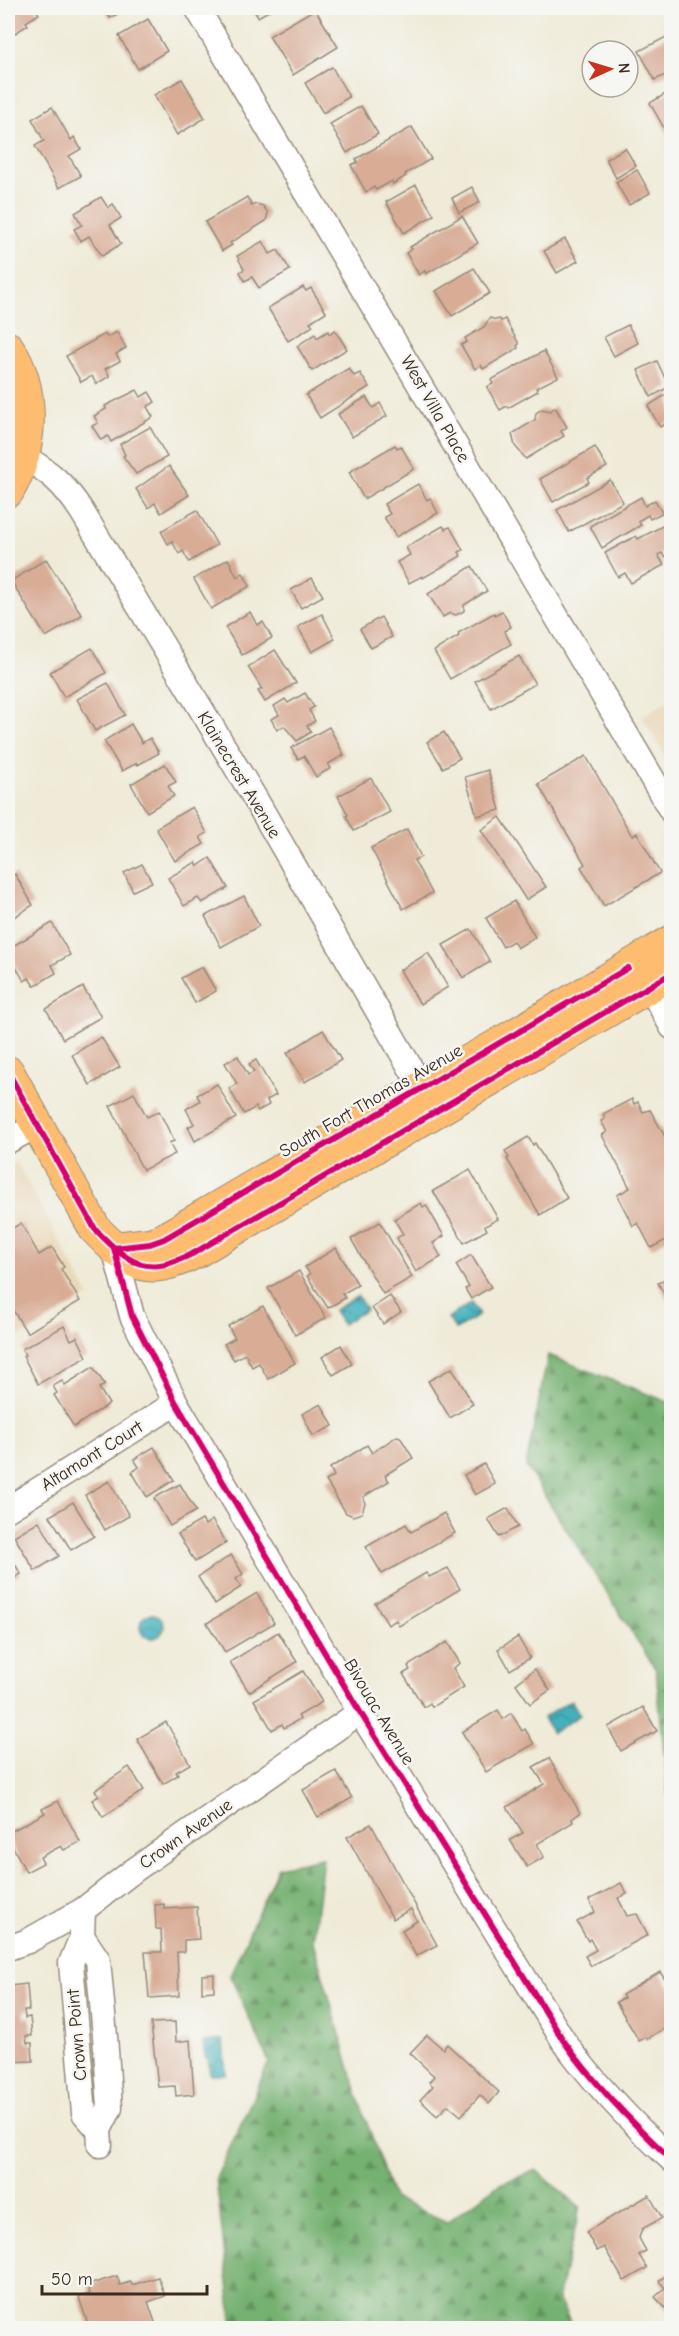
<svg xmlns="http://www.w3.org/2000/svg" width="679" height="2336" font-family="'Comic Neue',sans-serif">
<style>
.built{fill:#ead8ba}
.forest{fill:url(#forest-firs);stroke:#586e48;stroke-width:1.5}
.water{fill:url(#water-waves);stroke:#3e6e6e;stroke-width:1.5}
.building{fill:#d8ac95}
.lines{fill:none;stroke-linecap:round;stroke-linejoin:round}
.minor-casing{stroke:#958a7b;stroke-width:27}
.major-casing{stroke:#958a7b;stroke-width:34}
.minor{stroke:#fff;stroke-width:24}
.major{stroke:#fdbc70;stroke-width:32}
.cycleway-casing{stroke:#f6f6f2;stroke-width:10}
.cycleway{stroke:#d6006c;stroke-width:6}
.labels{text-anchor:middle;dominant-baseline:central;stroke-width:5;stroke-linejoin:round;paint-order:stroke}
.street-label{font-size:18px;fill:#3b2a1e;stroke:#f6f6f2}
</style>
<defs>
<pattern id="forest-firs" width="22" height="20" patternUnits="userSpaceOnUse" patternTransform="scale(1.5)"><rect width="22" height="20" fill="#75b171"/><path d="M5 1l3.5 6h-7zM16 11l3.5 6h-7z" fill="#61905c"/></pattern>
<pattern id="water-waves" width="16" height="10" patternUnits="userSpaceOnUse" patternTransform="scale(1.5)"><rect width="16" height="10" fill="#42b1bd"/><path d="M0 5q4-4 8 0t8 0" fill="none" stroke="#389099"/></pattern>
</defs>
<rect width="100%" height="100%" fill="#f6f6f2"/>
<filter id="ink" filterUnits="userSpaceOnUse"><feTurbulence type="fractalNoise" baseFrequency=".0167" numOctaves="2"/><feDisplacementMap in="SourceGraphic" scale="12" xChannelSelector="R" yChannelSelector="G"/><feConvolveMatrix kernelMatrix="1 2 1 2 8 2 1 2 1" color-interpolation-filters="sRGB"/></filter>
<filter id="wash" filterUnits="userSpaceOnUse"><feTurbulence type="fractalNoise" baseFrequency=".008" numOctaves="4" result="noise"/><feDisplacementMap in="SourceGraphic" scale="24" xChannelSelector="R" yChannelSelector="G"/><feGaussianBlur stdDeviation="1.35" result="paint"/><feColorMatrix in="noise" values="0 0 0 0 0 0 0 0 0 0 0 0 0 0 0 0 0 1.4 0 .05"/><feComposite in="paint" operator="in"/></filter>
<g filter="url(#wash)">
<rect width="100%" height="100%" fill="#efebd8"/>
<g class="built">
<polygon points="671,699 671,767 642,716"/>
<polygon points="16,1161 89,1296 8,1344 8,1166"/>
</g>
<g class="forest">
<polygon points="548,1355 671,1403 671,1797 668,1795 656,1670 526,1466"/>
<polygon points="323,1858 313,1942 360,2103 393,2198 447,2222 500,2184 536,2170 580,2207 558,2299 573,2328 233,2328 216,2178 269,2062 230,1976 278,1867"/>
</g>
<g class="water">
<polygon points="358,1296 366,1310 342,1324 334,1310"/>
<polygon points="471,1303 479,1315 456,1330 448,1318"/>
<circle cx="152" cy="1626" r="12"/>
<polygon points="571,1700 580,1715 552,1733 543,1718"/>
<polygon points="223,2040 226,2074 210,2075 208,2058 205,2057 203,2042"/>
</g>
<g id="blocks">
<g class="building">
<polygon points="8,8 35,8 39,14 26,22 28,25 12,35 10,32 8,33"/>
<polygon points="104,8 128,8 110,18"/>
<polygon points="252,8 274,8 258,17"/>
<polygon points="315,9 338,47 293,75 269,36"/>
<polygon points="148,19 167,51 138,69 119,36"/>
<polygon points="670,35 672,39 672,72 655,80 639,51"/>
<polygon points="332,67 349,97 323,113 305,83"/>
<polygon points="182,79 205,118 177,135 154,95"/>
<polygon points="672,90 672,136 669,137 650,103"/>
<polygon points="361,106 378,134 347,153 330,124"/>
<polygon points="52,107 71,140 74,137 81,149 69,156 81,176 59,188 35,146 44,141 32,119"/>
<polygon points="412,127 431,159 405,174 406,176 393,184 392,181 376,190 374,187 366,192 351,165 358,162 356,159"/>
<polygon points="625,148 636,166 616,178 606,159"/>
<polygon points="637,170 650,193 629,205 616,182"/>
<polygon points="416,185 434,215 404,233 386,202"/>
<polygon points="472,187 480,202 459,213 452,198"/>
<polygon points="101,197 108,208 113,204 121,218 110,225 121,244 102,256 89,236 81,241 74,229 82,225 75,213"/>
<polygon points="247,197 252,206 256,204 263,206 268,213 266,221 230,243 232,245 222,251 205,222"/>
<polygon points="462,216 478,243 426,274 425,271 419,275 406,253 412,249 410,247"/>
<polygon points="565,239 578,261 557,273 544,251"/>
<polygon points="263,241 270,254 278,250 290,270 259,288 252,277 245,281 240,272 244,269 237,256"/>
<polygon points="474,268 490,293 452,316 436,291"/>
<polygon points="303,287 306,291 311,288 326,312 310,322 313,326 288,341 268,308"/>
<polygon points="490,318 496,320 499,319 501,321 505,319 519,344 517,346 518,348 483,369 481,365 475,369 461,345 467,342 465,338 484,327"/>
<polygon points="628,325 638,343 614,356 604,337"/>
<polygon points="335,330 347,349 312,371 297,346 315,334 317,338 328,331 329,334"/>
<polygon points="117,332 126,348 116,354 120,361 105,369 110,376 96,384 92,376 81,382 66,356 105,334 107,337"/>
<polygon points="544,351 558,377 536,388 538,391 508,408 507,406 500,410 487,387 493,384 491,380"/>
<polygon points="657,361 669,387 651,397 638,370"/>
<polygon points="349,368 354,376 360,373 369,387 320,418 306,395"/>
<polygon points="137,390 141,397 149,392 155,402 147,407 153,417 111,442 108,436 101,440 92,426 98,423 94,416 106,409 105,406"/>
<polygon points="670,392 672,420 660,427 648,406"/>
<polygon points="366,397 373,408 380,403 387,416 352,437 338,414"/>
<polygon points="555,407 567,427 561,431 564,436 526,459 515,446 512,434 535,420 536,413 542,409 550,411"/>
<polygon points="150,427 167,457 136,474 123,456 125,455 120,444"/>
<polygon points="395,445 397,448 401,446 414,469 364,499 349,472"/>
<polygon points="595,447 607,467 587,478 589,482 553,502 540,479"/>
<polygon points="169,466 189,495 161,513 155,503 148,508 136,489"/>
<polygon points="610,480 623,502 569,532 557,510"/>
<polygon points="418,484 427,500 430,498 438,513 396,537 384,517 390,514 384,504"/>
<polygon points="641,497 645,506 655,500 662,513 650,519 648,515 638,521 641,525 602,548 590,526"/>
<polygon points="197,510 217,545 189,562 183,551 179,554 172,541 168,544 161,531"/>
<polygon points="672,521 672,553 665,557 662,553 658,555 664,565 631,583 625,573 618,577 605,553 636,536 638,539"/>
<polygon points="443,526 445,529 450,527 463,550 459,552 461,556 423,578 422,576 409,583 397,562 410,555 406,547"/>
<polygon points="46,559 82,615 46,637 11,581"/>
<polygon points="228,559 237,577 243,573 250,586 211,609 194,579"/>
<polygon points="472,566 487,591 464,605 464,611 456,615 450,613 443,617 428,594"/>
<polygon points="312,578 323,596 301,608 291,590"/>
<polygon points="502,611 511,627 504,631 511,644 450,679 434,651 459,636 458,633 494,613 495,615"/>
<polygon points="250,612 257,625 263,622 272,638 242,655 225,627"/>
<polygon points="322,614 335,639 312,652 298,627"/>
<polygon points="381,617 392,637 371,648 360,629"/>
<polygon points="92,648 106,673 64,697 50,672"/>
<polygon points="275,650 296,683 265,702 258,691 262,689 248,667"/>
<polygon points="519,656 535,684 491,709 475,681"/>
<polygon points="108,683 125,715 95,731 77,699"/>
<polygon points="305,693 314,707 309,710 315,721 307,726 311,732 297,741 284,726 277,730 271,719 279,715 274,706 285,699 288,703"/>
<polygon points="131,724 142,743 150,738 159,753 138,765 137,763 122,771 104,741"/>
<polygon points="329,727 344,755 328,764 331,768 316,777 304,756 298,759 291,748"/>
<polygon points="444,732 460,758 443,768 427,742"/>
<polygon points="586,756 632,836 637,833 660,873 604,906 581,867 585,864 538,784"/>
<polygon points="165,764 176,782 168,786 174,796 147,812 131,784"/>
<polygon points="488,770 500,810 477,816 465,777"/>
<polygon points="371,778 390,812 354,831 346,816 348,815 338,796"/>
<polygon points="192,807 207,833 200,837 204,844 175,861 156,828"/>
<polygon points="500,817 546,887 526,900 481,830"/>
<polygon points="407,829 421,857 414,860 432,893 403,909 371,848"/>
<polygon points="210,858 228,888 202,903 198,898 184,906 168,878 196,862 198,866"/>
<polygon points="142,864 152,882 133,891 124,873"/>
<polygon points="15,874 33,905 8,921 8,879"/>
<polygon points="244,896 259,926 221,947 205,916"/>
<polygon points="514,901 535,937 517,948 513,941 503,947 486,918"/>
<polygon points="52,923 70,955 52,965 56,973 34,986 29,978 24,981 8,953 8,949"/>
<polygon points="471,929 490,962 463,978 443,945"/>
<polygon points="428,953 448,987 420,1004 400,970"/>
<polygon points="202,967 216,991 195,1003 181,978"/>
<polygon points="83,987 101,1017 63,1039 46,1009"/>
<polygon points="323,1030 341,1060 305,1082 287,1053"/>
<polygon points="101,1037 120,1067 90,1085 72,1055"/>
<polygon points="238,1056 248,1075 254,1072 249,1064 256,1060 276,1095 267,1100 269,1105 258,1111 256,1107 244,1114 229,1088 237,1084 225,1063"/>
<polygon points="217,1084 236,1118 195,1141 188,1127 194,1124 186,1109 200,1101 197,1095"/>
<polygon points="134,1093 147,1117 159,1111 174,1141 169,1143 175,1154 143,1170 110,1106"/>
<polygon points="632,1099 634,1104 638,1102 643,1112 650,1110 672,1149 672,1237 651,1248 638,1223 633,1226 617,1195 630,1188 602,1135 607,1132 601,1121 605,1119 603,1114"/>
<polygon points="528,1137 533,1145 535,1143 567,1198 540,1215 507,1159 509,1158 505,1151"/>
<polygon points="470,1170 498,1219 485,1226 487,1230 464,1243 433,1191"/>
<polygon points="421,1203 423,1207 426,1205 444,1236 433,1243 441,1257 416,1272 397,1238 403,1234 394,1219"/>
<polygon points="380,1222 412,1277 383,1294 351,1239"/>
<polygon points="21,1223 39,1255 52,1247 64,1267 61,1269 80,1301 27,1333 8,1302 8,1231"/>
<polygon points="336,1248 358,1285 342,1294 345,1298 328,1308 307,1276 310,1274 305,1267"/>
<polygon points="471,1255 491,1287 471,1299 465,1289 469,1287 456,1265"/>
<polygon points="299,1271 326,1318 295,1335 268,1288"/>
<polygon points="672,1275 672,1308 658,1283"/>
<polygon points="390,1296 401,1312 383,1324 372,1308"/>
<polygon points="263,1306 295,1363 268,1379 259,1363 252,1367 245,1354 234,1360 224,1344 235,1338 228,1326"/>
<polygon points="64,1326 71,1340 77,1337 87,1357 38,1384 23,1356 25,1355 22,1349"/>
<polygon points="341,1345 352,1364 333,1375 322,1357"/>
<polygon points="93,1367 105,1385 99,1388 109,1404 74,1427 54,1395 57,1393 53,1386 62,1381 65,1385"/>
<polygon points="452,1368 473,1404 450,1418 428,1381"/>
<polygon points="321,1404 333,1426 313,1436 302,1414"/>
<polygon points="397,1436 400,1437 413,1458 385,1475 389,1481 363,1497 365,1503 362,1513 353,1516 346,1513 326,1481 334,1476 330,1468 367,1445 372,1453"/>
<polygon points="154,1447 174,1480 147,1497 132,1472 139,1467 134,1459"/>
<polygon points="484,1464 495,1484 475,1495 464,1475"/>
<polygon points="109,1481 129,1516 105,1530 85,1495"/>
<polygon points="180,1484 196,1511 170,1526 154,1498"/>
<polygon points="73,1502 94,1536 71,1550 50,1516"/>
<polygon points="508,1508 518,1527 499,1537 488,1519"/>
<polygon points="444,1513 455,1533 382,1574 366,1547 406,1524 411,1532"/>
<polygon points="202,1520 205,1525 212,1520 226,1543 195,1562 178,1534"/>
<polygon points="39,1521 59,1556 35,1571 14,1536"/>
<polygon points="8,1553 21,1574 8,1582"/>
<polygon points="231,1555 243,1574 236,1579 241,1587 215,1604 198,1577"/>
<polygon points="448,1568 460,1589 399,1626 396,1620 388,1625 375,1603 426,1573 429,1577"/>
<polygon points="257,1593 274,1623 225,1652 207,1623"/>
<polygon points="278,1632 297,1662 249,1692 230,1662"/>
<polygon points="518,1637 530,1658 510,1670 498,1649"/>
<polygon points="447,1642 460,1663 453,1668 464,1687 432,1707 430,1703 424,1707 403,1674 410,1670 408,1666"/>
<polygon points="535,1669 550,1690 530,1704 516,1684"/>
<polygon points="303,1671 322,1702 298,1716 300,1719 284,1728 282,1724 272,1730 254,1700"/>
<polygon points="643,1707 657,1731 621,1751 608,1727"/>
<polygon points="498,1710 503,1719 511,1713 522,1731 525,1729 534,1744 486,1772 462,1732"/>
<polygon points="166,1722 190,1764 176,1772 178,1775 163,1784 137,1739"/>
<polygon points="549,1758 580,1813 572,1819 573,1822 537,1844 544,1857 527,1867 510,1840 523,1833 507,1807 544,1784 533,1767"/>
<polygon points="129,1767 144,1790 103,1817 92,1800 99,1796 95,1790"/>
<polygon points="336,1771 352,1798 318,1817 303,1790"/>
<polygon points="58,1801 80,1842 64,1850 61,1846 40,1857 43,1863 26,1872 8,1837 8,1833 45,1813 42,1809"/>
<polygon points="371,1824 437,1945 416,1956 402,1930 417,1921 411,1909 393,1919 347,1837"/>
<polygon points="621,1883 627,1894 618,1898 627,1916 637,1914 648,1935 591,1966 585,1956 596,1950 590,1939 588,1941 577,1922 595,1912 589,1900"/>
<polygon points="164,1904 164,1909 197,1907 199,1939 184,1940 184,1952 177,1952 179,1996 149,1998 145,1952 162,1952 161,1929 156,1929 155,1905"/>
<polygon points="660,1972 672,1990 672,2024 647,2039 646,2037 639,2041 616,2002 624,1998 622,1995"/>
<polygon points="214,1974 214,1991 202,1992 202,1975"/>
<polygon points="27,1984 29,2010 24,2010 25,2018 30,2017 32,2036 26,2036 27,2043 32,2043 33,2061 8,2062 8,1988 9,1986"/>
<polygon points="175,2022 176,2042 190,2040 194,2094 176,2096 175,2086 158,2087 151,2023"/>
<polygon points="427,2035 443,2049 447,2044 499,2092 489,2104 480,2095 461,2116 448,2105 437,2116 420,2100 433,2086 429,2082 434,2076 410,2053"/>
<polygon points="649,2195 662,2218 642,2229 639,2238 646,2251 639,2255 647,2268 624,2281 604,2247 597,2251 586,2232"/>
<polygon points="672,2270 672,2315 655,2297 665,2288 659,2281"/>
<polygon points="117,2276 120,2285 131,2282 132,2285 158,2277 165,2296 148,2302 157,2328 89,2328 79,2297 90,2294 88,2285"/>
</g>
</g>
</g>
<g filter="url(#ink)">
<use href="#blocks" fill-opacity="0" stroke="#958a7b" stroke-width="1.5"/>
<g class="lines">
<defs>
<g id="minor">
<polyline points="197,8 672,812"/>
<path d="M23,456C51,473 63,483 81,510L253,795L429,1100"/>
<polyline points="642,973 672,1027"/>
<polyline points="8,1141 36,1126"/>
<path d="M114,1248L132,1316L176,1403L360,1712L563,2040C594,2084 632,2123 672,2160"/>
<polyline points="8,1509 176,1403"/>
<polyline points="83,1910 82,1936 71,1963 84,2113 99,2130"/>
<polyline points="82,1936 98,1960 105,2036 110,2108 99,2130 100,2145"/>
<polyline points="8,1948 28,1941 83,1910 133,1871 360,1712"/>
</g>
<g id="major">
<path d="M8,348C36,390 33,449 8,491"/>
<path d="M8,1072L95,1229C130,1265 146,1277 194,1253L672,973"/>
<polyline points="114,1248 150,1244 164,1239 422,1087 494,1047 672,941"/>
</g>
</defs>
<use href="#minor" class="minor-casing"/>
<use href="#major" class="major-casing"/>
<use href="#minor" class="minor"/>
<use href="#major" class="major"/>
<defs>
<g id="cycleway">
<path d="M8,1072L95,1229C130,1265 146,1277 194,1253L672,973"/>
<path d="M114,1248L132,1316L176,1403L360,1712L563,2040C594,2084 632,2123 672,2160"/>
<polyline points="114,1248 150,1244 164,1239 628,968"/>
</g>
</defs>
<use href="#cycleway" class="cycleway-casing"/>
<use href="#cycleway" class="cycleway"/>
</g>
</g>
<g class="labels">
<g class="street-label">
<text transform="translate(435 409) rotate(60)">West Villa Place</text>
<text transform="translate(239 775) rotate(59)">Klainecrest Avenue</text>
<text transform="translate(371 1101) rotate(-30)">South Fort Thomas Avenue</text>
<text transform="translate(92 1456) rotate(-32)">Altamont Court</text>
<text transform="translate(379 1712) rotate(59)">Bivouac Avenue</text>
<text transform="translate(186 1834) rotate(-35)">Crown Avenue</text>
<text transform="translate(77 2035) rotate(-95)">Crown Point</text>
</g>
</g>
<rect width="679" height="2336" fill="none" stroke="#f6f6f2" stroke-width="30"/>
<g transform="translate(610 69) rotate(86)"><circle r="28" fill="#f6f6f2" stroke="#aba49d" stroke-width="1.5"/>
<path d="M0-4.5L10 22L0 15L-10 22Z" fill="#c8321e"/>
<text y="-9" font-size="16" font-weight="bold" text-anchor="middle" fill="#3b2a1e">N</text>
</g>
<path d="M42 2285v9h165v-9" fill="none" stroke="#3b2a1e" stroke-width="3"/>
<text x="51" y="2285" font-size="18" fill="#3b2a1e" stroke="#f6f6f2" stroke-width="4.5" paint-order="stroke">50 m</text>
</svg>
